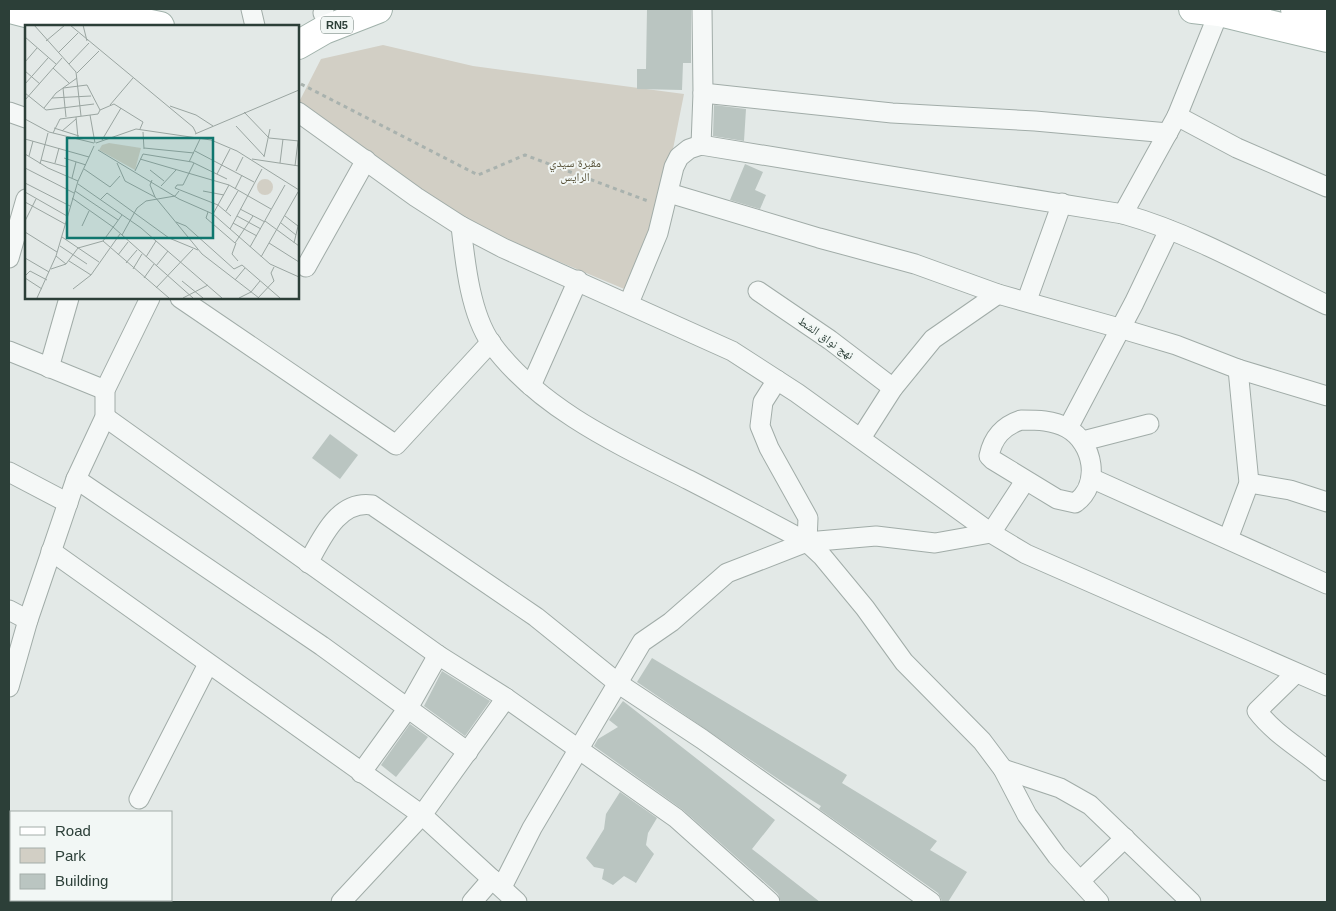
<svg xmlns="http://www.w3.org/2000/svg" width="1336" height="911" font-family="Helvetica,'Noto Naskh Arabic',sans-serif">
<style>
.green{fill:#d2cfc5}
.building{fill:#bac5c1}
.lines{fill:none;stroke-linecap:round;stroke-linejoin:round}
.minor-casing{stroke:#a1aca8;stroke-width:21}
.primary-casing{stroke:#a1b2ab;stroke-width:30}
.path{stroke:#a9b2ae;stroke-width:3;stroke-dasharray:4 4;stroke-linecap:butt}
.minor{stroke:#f5f8f7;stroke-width:19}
.primary{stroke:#fff;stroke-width:28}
.labels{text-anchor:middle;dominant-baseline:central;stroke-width:4;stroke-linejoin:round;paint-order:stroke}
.shield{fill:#f2f7f5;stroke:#677671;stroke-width:1}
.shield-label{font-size:11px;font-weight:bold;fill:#2c3f38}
.park-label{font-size:12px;fill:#5a543b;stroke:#f2f7f5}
.street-label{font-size:12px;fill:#2c3f38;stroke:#f2f7f5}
.inset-road{fill:none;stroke:#9aa5a1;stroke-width:1}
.view{fill:#0f766e;fill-opacity:0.15;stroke:#0f766e;stroke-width:2.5}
.inset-edge{fill:none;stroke:#2c3f38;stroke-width:2.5}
</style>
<rect width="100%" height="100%" fill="#e3e9e7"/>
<polygon class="green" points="383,45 473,66 684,94 657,229 629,291 460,220 298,104 321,59"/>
<g class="building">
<polygon points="647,9 691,9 691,63 683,63 682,90 637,89 637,69 646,69"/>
<polygon points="714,105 746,109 744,141 713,136"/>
<polygon points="745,164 763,172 755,190 766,195 760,209 730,200"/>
<polygon points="330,434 358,455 340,479 312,458"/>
<polygon points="652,658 847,775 842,783 937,841 930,850 967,872 948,902 942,901 938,893 819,809 821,806 784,783 637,682"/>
<polygon points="442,671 490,701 465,736 424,706"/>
<polygon points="623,701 775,820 752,849 820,902 781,902 778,894 683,810 594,746 598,739 618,727 609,720"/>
<polygon points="410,724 428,737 396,777 381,765"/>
<polygon points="620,792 657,818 648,833 646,845 654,854 636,883 624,876 613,885 602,879 604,869 594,867 586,858 604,829 606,814"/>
</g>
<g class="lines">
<defs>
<g id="minor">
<polyline points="251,9 255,26"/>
<polyline points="323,13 324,9"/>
<polyline points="703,93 892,113 1035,121 1168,133"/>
<polyline points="9,112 26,118"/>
<polyline points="298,112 416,197 461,226 503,248 732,351 797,393 991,533 1026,554 1327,686"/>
<polyline points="1177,116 1237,148 1327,187"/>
<polyline points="701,145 703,93 702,9"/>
<polyline points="669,193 819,238 915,264 998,294 1119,328 1176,345 1238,369 1327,396"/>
<polyline points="1123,214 1177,116 1219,12"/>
<path d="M461,226C465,261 470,313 491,343C538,408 619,445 689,480C728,500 768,521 807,542L822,556L865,608L904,662L982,741L1003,769L1027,815L1057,856L1099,902"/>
<polyline points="9,258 26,199"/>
<polyline points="306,267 366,160"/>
<polyline points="758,291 830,340 893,388"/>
<polyline points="180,298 396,445 491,342"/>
<polyline points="1027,300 1062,203"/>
<path d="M629,303L658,233L674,167L679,157L689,149L701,145L1123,214C1194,234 1261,273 1327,305"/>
<polyline points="9,351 105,390"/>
<polyline points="49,368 69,298"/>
<polyline points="777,380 763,402 760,426 769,448 808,518 807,542"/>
<polyline points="531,386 578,280"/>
<polyline points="105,417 438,655 506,698 676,818 770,902"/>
<path d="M1021,420C1037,420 1053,420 1067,428C1094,443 1101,485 1075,503L1057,499L993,460L989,456C993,437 1003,426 1021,420Z"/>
<polyline points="1068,428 1134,303 1169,230"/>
<polyline points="861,438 893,388 933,339 998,294"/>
<polyline points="1083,441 1149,424"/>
<polyline points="9,472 68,503"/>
<polyline points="1091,478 1327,584"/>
<polyline points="76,479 322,646 468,752"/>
<polyline points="1249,483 1290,490 1327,502"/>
<polyline points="1228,539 1249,483 1238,369"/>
<polyline points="51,551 422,815 517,902"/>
<path d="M308,563C322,538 338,500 372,505L536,617L619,684L702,739L931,902"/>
<polyline points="9,610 28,620"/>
<path d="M1296,673L1257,711C1276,736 1304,750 1327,771"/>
<polyline points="9,687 28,620 76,479 105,417 105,390 150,298"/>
<polyline points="1003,769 1060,788 1090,805 1191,902"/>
<polyline points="361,773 408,708 438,655"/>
<polyline points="139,799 208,664"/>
<polyline points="1080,881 1125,838"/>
<polyline points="502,887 532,828 642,642 671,622 727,573 807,542 876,536 935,543 991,533 1025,481"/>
<polyline points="341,902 422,815 506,698"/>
<polyline points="472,902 492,879"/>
</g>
<g id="primary">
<polyline points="10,9 76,26"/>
<polyline points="77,9 160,26"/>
<polyline points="1193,9 1219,12 1327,38"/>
<polyline points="1295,9 1327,17"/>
<polyline points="298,45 324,30 378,9"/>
</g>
</defs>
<use href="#minor" class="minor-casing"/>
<use href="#primary" class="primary-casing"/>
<polyline class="path" points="301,84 478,175 525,155 648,201"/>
<use href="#minor" class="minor"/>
<use href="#primary" class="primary"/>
</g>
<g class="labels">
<rect class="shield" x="321" y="16.5" width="32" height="17" rx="4"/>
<g class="shield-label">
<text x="337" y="25">RN5</text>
</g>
<g class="park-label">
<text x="575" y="163">مقبرة سيدي<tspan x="575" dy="14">الرايس</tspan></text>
</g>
<g class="street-label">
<text transform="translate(826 338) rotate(35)">نهج نواق الشط</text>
</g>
</g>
<g transform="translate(25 25)">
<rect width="274" height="274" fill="#e3e9e7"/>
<path d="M84,118L116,123L110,145L74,125L77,120ZM232 162a8 8 0 1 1 16 0a8 8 0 1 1-16 0Z" fill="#d2cfc5"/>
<path class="inset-road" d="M9,0L51,47L56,91M45,0L168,102L171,108M58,0L62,16M0,12L31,39M21,16L40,0M33,28L53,8M0,37L12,23M44,39L64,18M28,43L44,58M0,46L15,59M52,48L74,26M0,59L23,33M38,63L41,92M0,68L21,85L69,79M27,73L66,71M0,75L37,33M85,80L108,53M145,81L171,90L188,101M19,83L31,68L52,53M75,85L89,79L118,97L115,104M219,87L244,113L274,116M65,90L70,118M51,92L53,113M0,94L24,107L69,118M211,101L239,131M29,103L54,111M37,106L51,94M118,107L119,124M28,108L35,94L73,89L75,85L62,60L38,63M170,109L274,65M0,114L64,132M77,115L96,83M71,118L111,104L186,115L212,126L274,165M119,123L169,128M73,125L154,174L188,189L245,239L274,252M170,126L229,157M0,129L23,143L53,156M4,131L8,116M239,132L245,104M39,133L61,140M115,134L204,160L246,184M227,134L274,141M16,135L42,142M164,137L175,114M30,138L34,123M92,138L100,156L130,172L177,229L234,273M255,138L258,114M15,139L23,108M270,141L273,116M0,143L49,168M59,144L85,162L95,151M125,145L139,156M110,146L118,129L167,137L202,154M211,146L218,132M192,149L205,124M47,153L51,137M127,155L125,160L130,172M0,158L45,181M53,159L116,203L197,273M158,160H152L150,163L193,180L206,191M158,160L169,138M136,161L151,145M210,164L217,150M50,166L93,195M178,166L199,170M0,167L42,191M47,173L88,202L168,273M75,175L82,168L144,213L173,225M0,177L40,199M215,184L240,197M201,186L213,166M183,187L181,193L210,218L228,191M188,189L204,160M97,190L78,216L144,273M212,191L236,204M260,191L273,201M0,196L11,174M240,196L274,221M151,197L161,201L209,244L217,240L255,273M208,198L232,211M256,198L271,210M57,201L64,186M205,204L237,144M0,207L32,227M97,210L112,183L121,176L150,171L154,166M37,212L74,237M211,218L207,229L213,236M244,218L274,237M269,218L274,197M35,221L62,239M225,222L260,160M93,230L103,217M31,231L41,239L53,223L78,216M121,232L131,216M236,232L273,167M0,233L24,247M44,236L66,250L95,209M101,238L112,225M131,241L143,226M26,244L41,239M108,244L117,229M0,251L5,246L22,255M0,253L17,264M119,253L129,239M210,255L220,243M157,256L178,273M131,263L168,224M48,264L66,250M12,273L31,231L53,156L69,121M158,273L183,260M214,273L226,267L235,256M233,273L249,256L246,248L249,242"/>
<path class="view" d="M42,113H188V213H42Z"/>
<rect width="274" height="274" class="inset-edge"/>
</g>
<rect width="1336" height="911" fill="none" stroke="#2c3f38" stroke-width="20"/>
<rect x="10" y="811" width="162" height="90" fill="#f2f7f5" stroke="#a3ada9"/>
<rect x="20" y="827" width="25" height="8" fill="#ffffff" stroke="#a3ada9"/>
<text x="55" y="836" font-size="15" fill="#2c3f38">Road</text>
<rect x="20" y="848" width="25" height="15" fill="#d2cfc5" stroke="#a3ada9"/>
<text x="55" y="861" font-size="15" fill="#2c3f38">Park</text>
<rect x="20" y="874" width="25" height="15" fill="#bac5c1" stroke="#a3ada9"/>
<text x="55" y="886" font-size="15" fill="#2c3f38">Building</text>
</svg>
